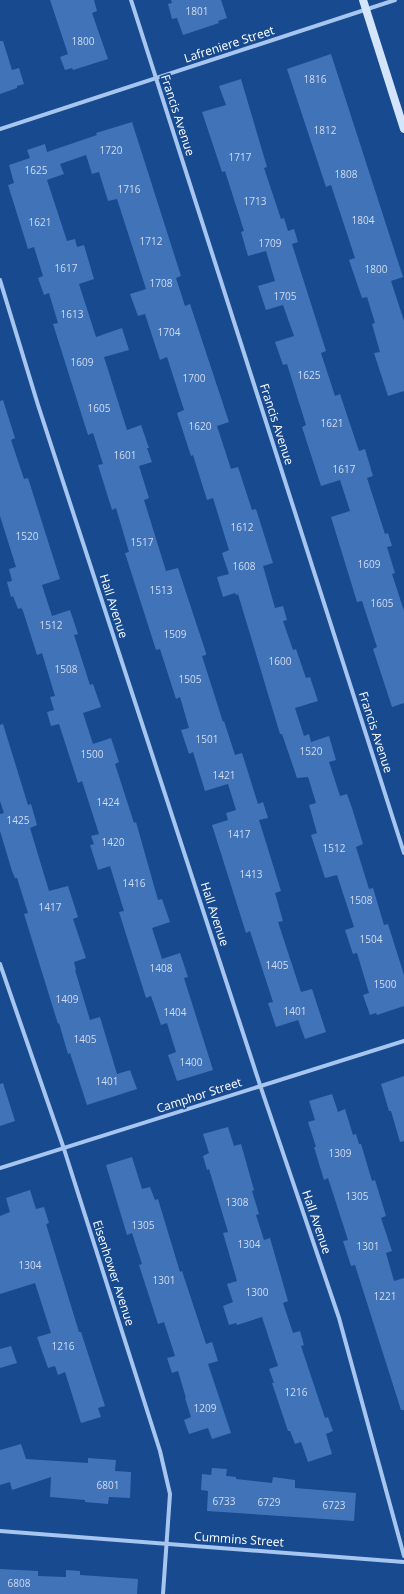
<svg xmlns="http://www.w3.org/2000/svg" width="404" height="1594" font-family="'Open Sans',sans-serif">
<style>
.building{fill:#4173b9}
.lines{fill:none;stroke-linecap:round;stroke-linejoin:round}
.street{stroke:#a7c6ef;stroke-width:4}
.secondary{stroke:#d4e4fb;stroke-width:8}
.labels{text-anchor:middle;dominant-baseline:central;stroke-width:3.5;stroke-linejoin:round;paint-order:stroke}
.number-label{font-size:10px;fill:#d0dcee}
.street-label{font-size:12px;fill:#fff;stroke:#184a90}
</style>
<rect width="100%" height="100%" fill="#184a90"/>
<g class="building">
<polygon points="50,0 94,0 97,11 92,13 108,59 73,70 72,68 65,70 60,57 68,54"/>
<polygon points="171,0 221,0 227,18 218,21 219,23 183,35 177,18 172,19 168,4 172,3"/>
<polygon points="0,41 3,41 12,70 19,68 24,84 17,86 17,88 0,94"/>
<polygon points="331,54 403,277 391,281 404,321 404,391 388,396 374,353 380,352 372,324 375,323 367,297 362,298 349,260 355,258 331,185 326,187 287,69"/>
<polygon points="241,79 267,167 264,168 281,219 284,218 288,231 294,229 298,242 292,244 326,351 321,353 335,396 340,394 359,451 365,449 373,476 367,478 385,534 388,533 392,546 387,547 395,573 392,574 404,611 404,703 392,707 373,649 377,647 362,601 357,602 331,517 350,511 340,480 321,486 302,427 306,425 287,364 283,365 275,342 294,336 283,305 266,310 258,286 275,281 266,251 248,256 241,232 244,231 225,171 222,172 202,112 226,105 219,86"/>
<polygon points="132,122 181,276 176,278 185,306 190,304 229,422 217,426 231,469 238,467 252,510 256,509 273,563 263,566 275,608 283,606 287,620 283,621 293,650 296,649 306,678 310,677 318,701 295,708 304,736 309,734 311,742 329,736 336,760 329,762 340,796 347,794 352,808 363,844 356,847 369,889 373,888 384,925 388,924 404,975 404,1006 377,1015 376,1013 370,1015 363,995 369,993 357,953 353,954 345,930 354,927 337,875 325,878 311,835 317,833 309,805 316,803 308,777 297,778 282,734 280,734 238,594 236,595 235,593 223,597 217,577 229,574 222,553 229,550 213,498 207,500 193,455 191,456 177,413 184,410 167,357 160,360 145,314 138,316 130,294 146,289 117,199 108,201 99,172 92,174 86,155 60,164 64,174 47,180 67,241 75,239 77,247 84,245 94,279 79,284 96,337 122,328 129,350 104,357 127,430 141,425 149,448 147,448 152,462 139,466 149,498 144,500 166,571 178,568 206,653 206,655 202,656 223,722 224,721 235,755 242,753 258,804 263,802 268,818 259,820 281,891 275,893 283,921 278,922 301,992 312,989 326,1032 305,1039 298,1020 276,1027 268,1003 273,1002 250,931 246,933 212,825 228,820 226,813 236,810 228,784 205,791 193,752 189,754 181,730 189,728 180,697 176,699 160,649 156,650 125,553 129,552 116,508 112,510 98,465 103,464 93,433 88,435 53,324 58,323 49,293 44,295 38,278 43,276 34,247 28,249 8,185 14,183 9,165 30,158 27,150 45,144 47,152 97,135 96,133"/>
<polygon points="3,400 15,438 11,440 24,479 28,478 60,579 42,585 52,616 70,610 78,634 74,635 90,685 93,684 101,707 83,713 93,744 111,738 119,762 115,764 134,823 136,822 158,900 162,899 170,922 152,928 162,959 180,953 188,977 184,978 213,1070 177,1081 168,1055 176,1052 167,1023 161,1025 151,996 146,998 119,912 124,911 110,866 98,870 90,845 94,844 91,836 99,834 82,781 78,783 59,724 51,726 47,712 54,710 50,697 55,696 42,653 37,655 23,611 21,608 18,609 13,596 11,597 7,582 12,581 9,569 16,567 0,516 0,401"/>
<polygon points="3,724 28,805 31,804 37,825 30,828 49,891 68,886 78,917 73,919 86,958 74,962 76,970 75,970 90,1020 100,1017 117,1074 130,1070 137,1089 87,1105 70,1053 68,1054 59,1023 58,1024 24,914 28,913 17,878 15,878 12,871 0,831 0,814 4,813 0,801 0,725"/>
<polygon points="404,1076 404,1141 400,1142 391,1111 389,1111 381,1084"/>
<polygon points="3,1083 15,1121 0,1126 0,1084"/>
<polygon points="332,1094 338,1112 345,1109 353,1135 356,1134 359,1144 361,1144 372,1181 375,1180 386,1216 381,1218 392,1251 386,1253 394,1281 404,1278 404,1410 401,1410 355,1265 351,1266 343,1241 348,1240 328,1178 324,1180 314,1147 316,1147 308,1122 315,1120 309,1101"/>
<polygon points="228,1127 234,1146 241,1144 254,1190 252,1191 259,1214 256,1215 264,1240 270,1238 288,1301 283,1303 293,1333 300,1331 304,1345 301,1346 325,1418 328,1417 333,1431 326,1434 332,1454 308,1462 301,1442 295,1444 290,1431 288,1431 272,1383 274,1383 269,1369 278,1366 262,1317 237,1325 236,1323 229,1325 223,1306 233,1302 227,1284 237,1281 223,1233 228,1232 209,1169 207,1170 203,1156 209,1153 203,1134"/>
<polygon points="132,1157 142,1189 150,1187 155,1200 158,1199 180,1272 182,1271 206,1344 212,1342 218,1361 208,1364 231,1433 212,1439 208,1428 189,1434 184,1420 191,1417 185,1398 186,1398 178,1371 172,1373 167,1358 175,1356 164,1322 158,1324 139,1265 142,1264 132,1233 127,1235 106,1165"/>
<polygon points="30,1190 36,1209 44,1207 49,1223 46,1224 79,1332 81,1332 105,1406 98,1408 101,1417 81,1423 65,1372 58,1375 55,1366 48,1368 37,1337 51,1333 35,1283 0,1294 0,1216 10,1212 6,1198"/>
<polygon points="11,1346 17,1363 0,1368 0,1349"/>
<polygon points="21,1444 26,1459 88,1463 88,1458 116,1460 115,1471 131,1472 130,1498 109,1497 108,1504 85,1502 85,1500 50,1497 51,1477 12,1490 10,1482 0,1485 0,1450"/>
<polygon points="212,1468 227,1469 226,1476 236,1477 236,1479 272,1483 273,1477 295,1480 295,1488 356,1493 354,1521 207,1511 208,1491 201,1490 202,1474 211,1475"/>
<polygon points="0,1569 38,1571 38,1576 66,1577 66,1570 80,1571 80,1575 138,1579 137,1594 0,1594"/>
</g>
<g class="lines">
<g class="street">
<polyline points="131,0 404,853"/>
<polyline points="0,129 395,0"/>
<polyline points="0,280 38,405 260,1085 339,1318 404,1556"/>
<polyline points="0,964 64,1149 160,1451 170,1494 163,1594"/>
<polyline points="0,1168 404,1041"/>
<polyline points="0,1531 404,1562"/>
</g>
<polyline class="secondary" points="363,0 404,129"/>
</g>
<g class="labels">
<g class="number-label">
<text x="197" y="11">1801</text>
<text x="83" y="41">1800</text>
<text x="315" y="79">1816</text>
<text x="325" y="130">1812</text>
<text x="111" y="150">1720</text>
<text x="240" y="157">1717</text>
<text x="36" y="170">1625</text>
<text x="346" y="174">1808</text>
<text x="129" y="189">1716</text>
<text x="255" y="201">1713</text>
<text x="363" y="220">1804</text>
<text x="40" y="222">1621</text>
<text x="151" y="241">1712</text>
<text x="270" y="243">1709</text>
<text x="66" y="268">1617</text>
<text x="376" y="269">1800</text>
<text x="161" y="283">1708</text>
<text x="285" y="296">1705</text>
<text x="72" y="314">1613</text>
<text x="169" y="332">1704</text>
<text x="82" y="362">1609</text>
<text x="309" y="375">1625</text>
<text x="194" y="378">1700</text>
<text x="99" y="408">1605</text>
<text x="332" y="423">1621</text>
<text x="200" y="426">1620</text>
<text x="125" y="455">1601</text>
<text x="344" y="469">1617</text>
<text x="242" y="527">1612</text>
<text x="27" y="536">1520</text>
<text x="142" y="542">1517</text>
<text x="369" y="564">1609</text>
<text x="244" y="566">1608</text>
<text x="161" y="590">1513</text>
<text x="382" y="603">1605</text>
<text x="51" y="625">1512</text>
<text x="175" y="634">1509</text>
<text x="280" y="661">1600</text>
<text x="66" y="669">1508</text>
<text x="190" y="679">1505</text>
<text x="207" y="739">1501</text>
<text x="311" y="751">1520</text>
<text x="92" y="754">1500</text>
<text x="224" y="775">1421</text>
<text x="108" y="802">1424</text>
<text x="18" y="820">1425</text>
<text x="239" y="834">1417</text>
<text x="113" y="842">1420</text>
<text x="334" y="848">1512</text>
<text x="251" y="874">1413</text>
<text x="134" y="883">1416</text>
<text x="361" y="900">1508</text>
<text x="50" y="907">1417</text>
<text x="371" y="939">1504</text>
<text x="277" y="965">1405</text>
<text x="161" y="968">1408</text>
<text x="385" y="984">1500</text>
<text x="67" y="999">1409</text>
<text x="295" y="1011">1401</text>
<text x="175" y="1012">1404</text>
<text x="85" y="1039">1405</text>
<text x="191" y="1062">1400</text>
<text x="107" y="1081">1401</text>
<text x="340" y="1153">1309</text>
<text x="357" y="1196">1305</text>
<text x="237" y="1202">1308</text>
<text x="143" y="1225">1305</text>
<text x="249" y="1244">1304</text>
<text x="368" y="1246">1301</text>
<text x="30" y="1265">1304</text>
<text x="164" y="1280">1301</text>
<text x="257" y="1292">1300</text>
<text x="385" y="1296">1221</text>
<text x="63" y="1346">1216</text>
<text x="296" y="1392">1216</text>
<text x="205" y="1408">1209</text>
<text x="108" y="1485">6801</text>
<text x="224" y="1501">6733</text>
<text x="269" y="1502">6729</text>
<text x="334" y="1505">6723</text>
<text x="19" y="1583">6808</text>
</g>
<g class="street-label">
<text transform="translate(229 44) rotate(-18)">Lafreniere Street</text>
<text transform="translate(178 115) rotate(72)">Francis Avenue</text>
<text transform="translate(277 424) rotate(72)">Francis Avenue</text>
<text transform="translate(114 606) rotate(72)">Hall Avenue</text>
<text transform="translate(376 732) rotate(72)">Francis Avenue</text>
<text transform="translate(215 914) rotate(72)">Hall Avenue</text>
<text transform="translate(199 1095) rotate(-18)">Camphor Street</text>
<text transform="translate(317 1222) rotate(71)">Hall Avenue</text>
<text transform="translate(114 1273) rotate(72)">Eisenhower Avenue</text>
<text transform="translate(239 1539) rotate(4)">Cummins Street</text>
</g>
</g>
</svg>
